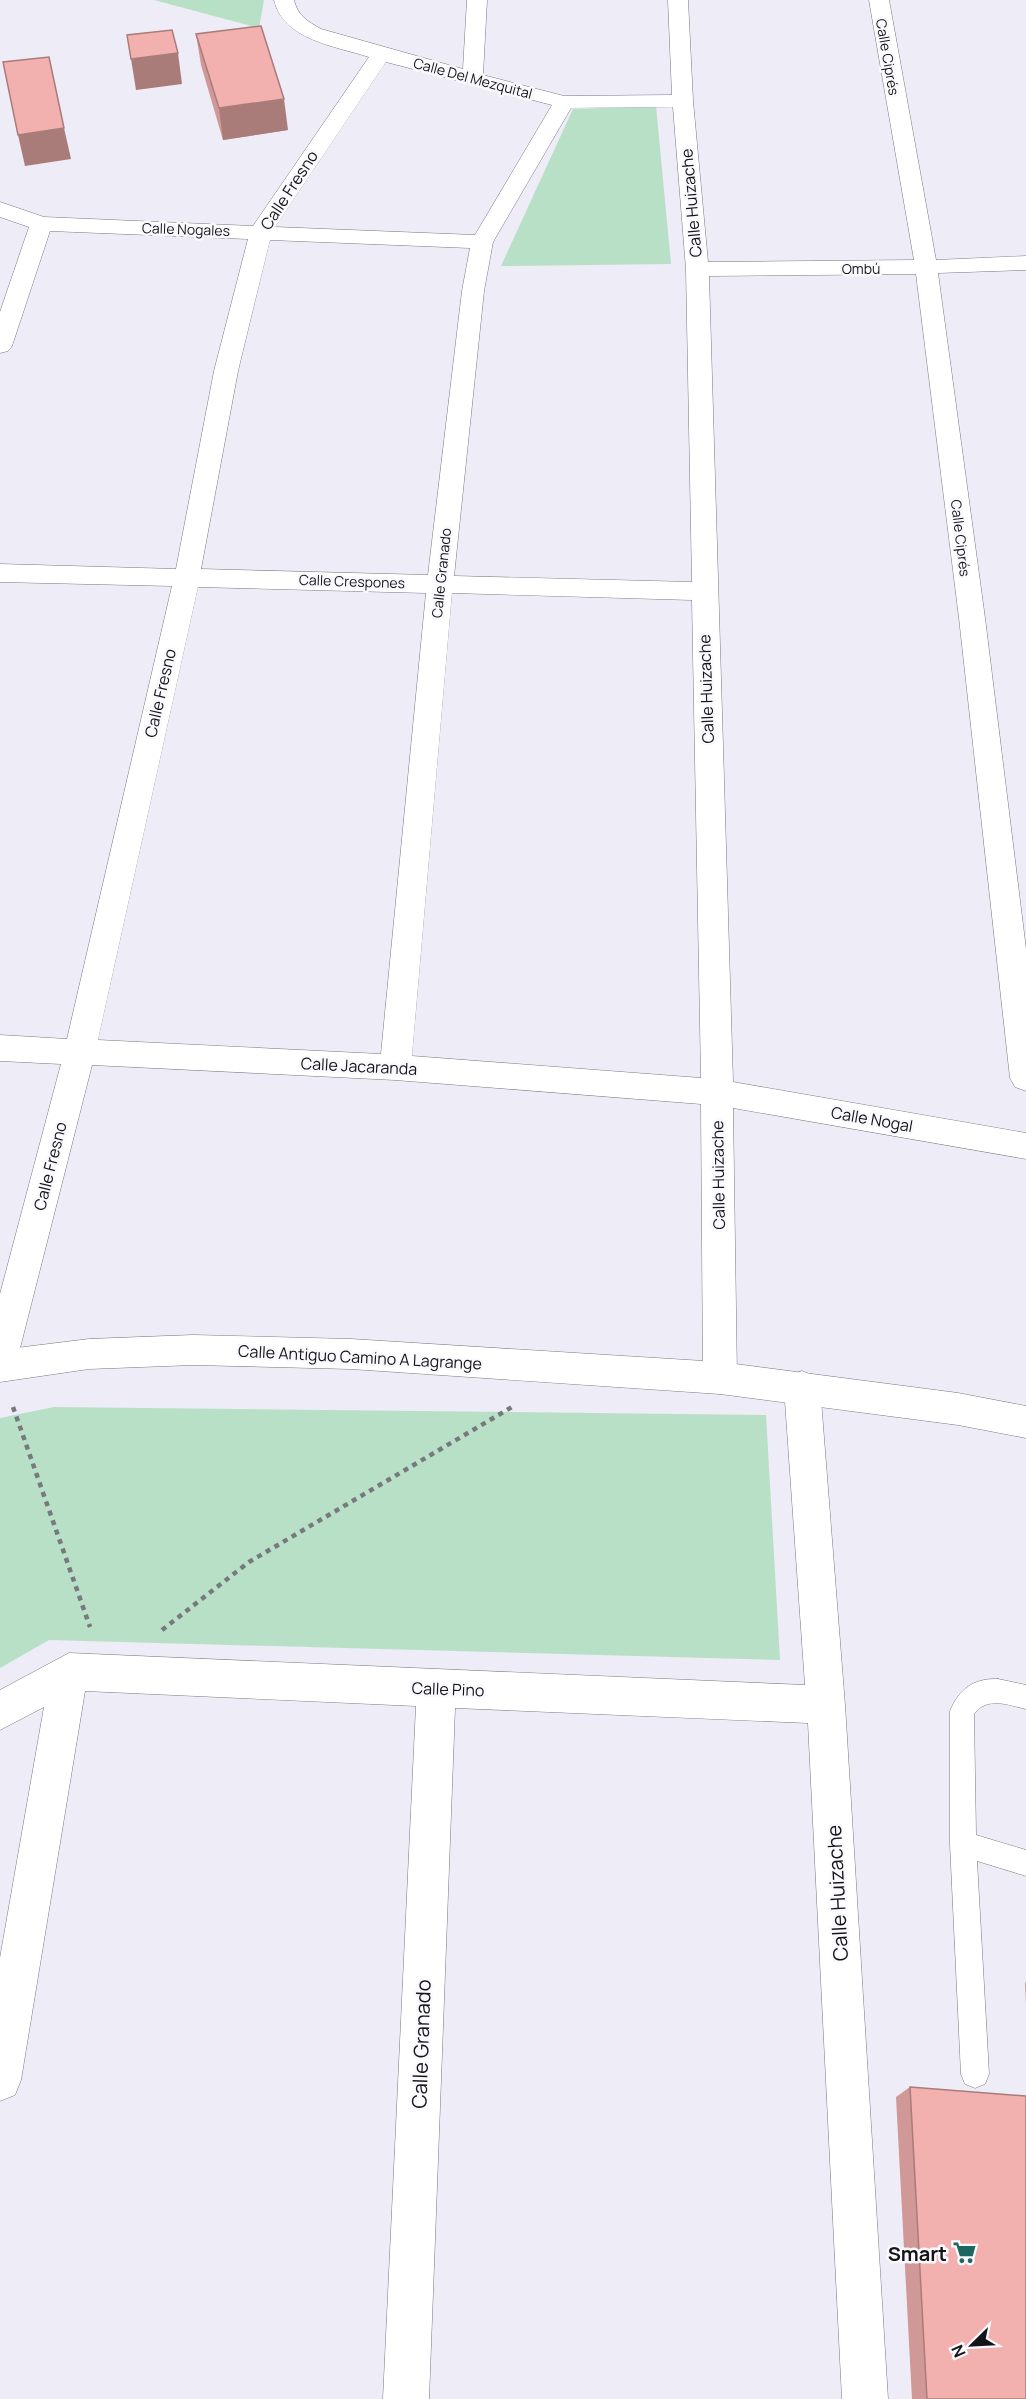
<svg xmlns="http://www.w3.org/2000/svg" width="1026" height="2399" font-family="Manrope,sans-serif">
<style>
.green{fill:#b7e0c7}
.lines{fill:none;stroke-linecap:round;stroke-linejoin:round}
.service-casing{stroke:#797881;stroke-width:1}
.minor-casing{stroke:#797881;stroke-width:1}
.tertiary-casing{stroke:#797881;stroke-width:1}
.path{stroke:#78787f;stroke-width:4.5;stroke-dasharray:5 5;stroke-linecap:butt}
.service{fill:#fff;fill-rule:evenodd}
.minor{fill:#fff;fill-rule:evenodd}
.tertiary{fill:#fff;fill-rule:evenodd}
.wall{fill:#d09896}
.shaded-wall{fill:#a97c7a}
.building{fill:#f2b1ae;stroke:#a97c7a;stroke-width:1.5}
.labels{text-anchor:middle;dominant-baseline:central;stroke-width:5;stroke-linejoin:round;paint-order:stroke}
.far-street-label{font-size:14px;fill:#151519;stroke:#fafafe}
.street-label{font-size:16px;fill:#151519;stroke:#fafafe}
.near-street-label{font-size:20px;fill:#151519;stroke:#fafafe}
.near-poi-label{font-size:20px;font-weight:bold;fill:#151519;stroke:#fafafe;text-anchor:end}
</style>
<rect width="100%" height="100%" fill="#edecf7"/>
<g class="green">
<polygon points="154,0 264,0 259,28"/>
<polygon points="656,106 671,264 501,266 573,109"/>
<polygon points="54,1407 766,1415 780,1660 49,1640 0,1668 0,1418"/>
</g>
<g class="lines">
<defs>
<path id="service" d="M998,1679L1026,1685V1709C1008,1705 987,1696 974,1714L976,1835L1026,1850V1876L977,1861L989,2074L985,2084L975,2088L965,2084L961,2074L950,1844V1711C959,1689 974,1678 998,1679Z"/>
<g id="minor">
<path d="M274,0H294C298,16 307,21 321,29L463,69L467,0H487L483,75L564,96L672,95L668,0H688L693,101L708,262L914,260L869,0H889L936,260L1026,256V270L938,273L985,618L1026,949V1091L1015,1087L1010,1078L959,618L916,274L709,276L733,1082L1026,1133V1159L733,1108L737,1378L732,1389L720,1394L708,1389L703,1378L701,1104L395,1080L92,1065L17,1360L12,1371L0,1376V1294L61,1064L0,1061V1035L67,1039L172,586L0,582V564L176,569L214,371L248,239L50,231L12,346L8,351L0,353V312L29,227L0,217V202L44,217L253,226L369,57C335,46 283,40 274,0ZM386,62L552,105L475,235L275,227ZM673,107L686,269L692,582L454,576L484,291L493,242L571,108ZM270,240L470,248L462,291L428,575L201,569L238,371ZM198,587L426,593L381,1054L98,1040ZM452,593L692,600L701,1078L412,1056Z"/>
<polygon points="802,1371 814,1376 820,1387 845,1705 888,2399 842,2399 808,1723 455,1708 429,2399 383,2399 416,1706 85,1691 21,2080 15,2095 0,2101 0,1958 44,1707 0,1730 0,1690 69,1653 805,1685 784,1387 790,1376"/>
</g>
<polygon id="tertiary" points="193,1335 351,1339 720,1362 958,1393 1026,1406 1026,1438 958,1425 720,1394 351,1369 193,1365 89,1369 0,1382 0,1350 89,1339"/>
</defs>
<use href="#service" class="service-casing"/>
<use href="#minor" class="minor-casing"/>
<use href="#tertiary" class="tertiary-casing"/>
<g class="path">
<polyline points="13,1407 90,1627"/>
<polyline points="162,1630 249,1562 512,1407"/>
</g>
<use href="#service" class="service"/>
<use href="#minor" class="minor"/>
<use href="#tertiary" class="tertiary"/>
</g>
<g class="wall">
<polygon points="196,34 288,130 223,140 201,65"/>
<polygon points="1026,1982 1026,2004 1025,1983"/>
<polygon points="910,2087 1026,2399 912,2399 896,2097"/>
</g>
<g class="shaded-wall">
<polygon points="178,53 182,84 136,90 131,59"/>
<polygon points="284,99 288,130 223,140 219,108"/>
<polygon points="64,128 71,159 25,166 18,135"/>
</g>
<g class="building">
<polygon points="261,26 284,99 219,108 196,34"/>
<polygon points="172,30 178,53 131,59 127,35"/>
<polygon points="49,57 64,128 18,135 3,62"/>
<polygon points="910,2087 1026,2096 1026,2399 927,2399"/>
</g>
<defs>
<symbol id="supermarket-bare" viewBox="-9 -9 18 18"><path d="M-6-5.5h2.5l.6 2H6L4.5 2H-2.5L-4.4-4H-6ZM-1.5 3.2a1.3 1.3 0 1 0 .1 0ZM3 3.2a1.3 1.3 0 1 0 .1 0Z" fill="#1c675f" stroke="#fafafe" stroke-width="2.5" paint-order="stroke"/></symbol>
</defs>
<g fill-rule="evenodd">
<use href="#supermarket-bare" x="948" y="2236" width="33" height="33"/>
</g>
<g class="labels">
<g class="far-street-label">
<text transform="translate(888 57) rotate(80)">Calle Ciprés</text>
<text transform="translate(473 78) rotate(15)">Calle Del Mezquital</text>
<text transform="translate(186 229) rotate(2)">Calle Nogales</text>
<text x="861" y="268">Ombú</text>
<text transform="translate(961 538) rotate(83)">Calle Ciprés</text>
<text transform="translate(441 573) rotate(-84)">Calle Granado</text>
<text transform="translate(352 581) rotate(2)">Calle Crespones</text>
</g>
<g class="street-label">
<text transform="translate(289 190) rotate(-57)">Calle Fresno</text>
<text transform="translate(691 203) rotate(-95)">Calle Huizache</text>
<text transform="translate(706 689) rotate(-92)">Calle Huizache</text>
<text transform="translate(160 693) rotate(-77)">Calle Fresno</text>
<text transform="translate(359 1066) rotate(3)">Calle Jacaranda</text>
<text transform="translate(872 1119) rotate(10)">Calle Nogal</text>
<text transform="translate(50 1166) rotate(-76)">Calle Fresno</text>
<text transform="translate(718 1175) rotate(-91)">Calle Huizache</text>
<text transform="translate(360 1357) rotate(3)">Calle Antiguo Camino A Lagrange</text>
<text transform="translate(448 1689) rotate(2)">Calle Pino</text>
</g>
<g class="near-street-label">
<text transform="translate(837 1893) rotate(-93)">Calle Huizache</text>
<text transform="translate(421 2044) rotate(-88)">Calle Granado</text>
</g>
<g class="near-poi-label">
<text x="947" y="2253">Smart</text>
</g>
</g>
<g transform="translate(972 2345) rotate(246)" stroke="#fafafe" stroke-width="4.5" paint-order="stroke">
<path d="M0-4.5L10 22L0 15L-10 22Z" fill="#151519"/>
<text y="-9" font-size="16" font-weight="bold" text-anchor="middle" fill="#151519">N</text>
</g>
</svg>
